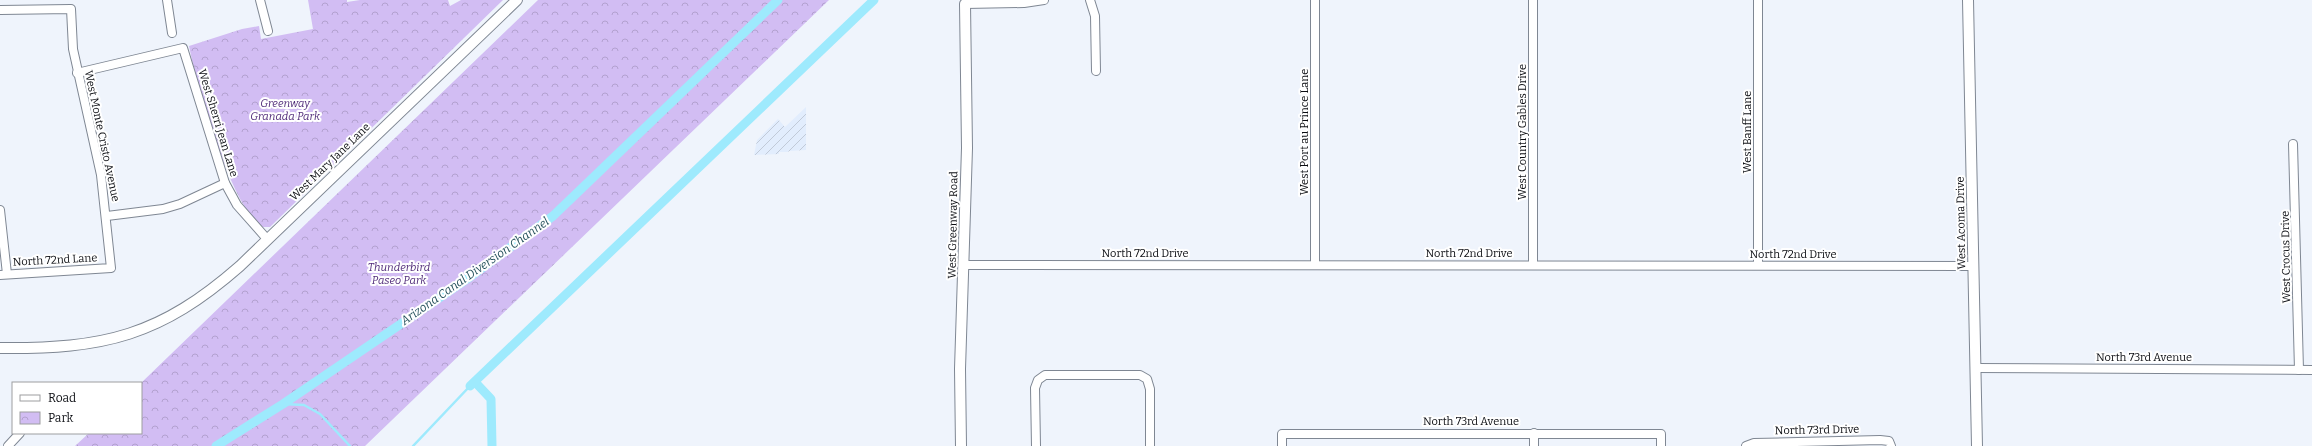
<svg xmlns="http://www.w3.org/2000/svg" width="2312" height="446" font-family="Bitter,serif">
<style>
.industrial{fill:url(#industrial-furrows)}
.park{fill:url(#park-crowns)}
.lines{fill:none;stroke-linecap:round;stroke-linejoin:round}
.stream{stroke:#9eeafd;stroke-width:2.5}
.canal{stroke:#9eeafd;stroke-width:9}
.minor-casing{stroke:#7f8793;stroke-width:10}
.tertiary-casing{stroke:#7f8793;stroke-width:12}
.minor{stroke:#fff;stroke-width:8}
.tertiary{stroke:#fff;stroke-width:10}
.labels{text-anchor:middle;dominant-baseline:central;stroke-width:4;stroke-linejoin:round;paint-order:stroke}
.park-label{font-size:11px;font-style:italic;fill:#502b79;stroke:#fff}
.street-label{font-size:11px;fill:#0b0d12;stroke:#fff}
.water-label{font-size:12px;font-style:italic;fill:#25515c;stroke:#fff}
</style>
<defs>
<pattern id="industrial-furrows" width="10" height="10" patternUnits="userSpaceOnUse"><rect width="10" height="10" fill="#e2edfd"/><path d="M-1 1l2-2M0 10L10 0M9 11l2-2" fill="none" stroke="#c1cad8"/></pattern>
<pattern id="park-crowns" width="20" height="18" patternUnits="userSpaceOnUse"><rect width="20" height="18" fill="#d2bdf3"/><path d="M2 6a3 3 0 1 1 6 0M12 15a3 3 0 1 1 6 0" fill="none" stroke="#b3a1cf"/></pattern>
</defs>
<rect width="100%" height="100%" fill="#eff4fc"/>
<polygon class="industrial" points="806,107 806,150 789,151 788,152 779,152 779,154 754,155 757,140 778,119 785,127"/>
<g class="park">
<path d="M308,0H347V2L360,0H448L450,6L461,0H503L270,227H263C230,206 206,104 193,65L189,46L242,29L259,26L261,39L313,29Z"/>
<polygon points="538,0 829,0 365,446 75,446 89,433 141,433 141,383"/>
</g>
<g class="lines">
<g class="stream">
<polyline points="283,404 304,405 320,414 350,446"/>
<polyline points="413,446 470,386"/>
</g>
<g class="canal">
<polyline points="475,382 491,399 492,446"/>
<polyline points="470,386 874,0"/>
<polyline points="216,446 283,404 467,279 553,216 778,0"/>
</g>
<defs>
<g id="minor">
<polyline points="167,0 172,33"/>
<polyline points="260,0 268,31"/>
<polyline points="1090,0 1095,16 1096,71"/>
<polyline points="1315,0 1315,264"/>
<polyline points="1533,0 1533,264"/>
<polyline points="1758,0 1758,265"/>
<polyline points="965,4 1024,3 1044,0"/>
<polyline points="0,10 71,9 73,49 101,175 111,268 0,275"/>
<polyline points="77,73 183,48 225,183 237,205 267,239"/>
<polyline points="2293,144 2299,370"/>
<polyline points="0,210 7,274"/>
<polyline points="107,216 163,209 180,204 225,183"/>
<polyline points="964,265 1974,266"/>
<polyline points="1976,368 2312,370"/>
<polyline points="1534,433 1534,446"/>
<polyline points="8,446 20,433"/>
<polyline points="1036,446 1035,388 1038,380 1045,375 1140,375 1147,379 1150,389 1150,446"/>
<polyline points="1282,446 1282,434 1661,434 1661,446"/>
<polyline points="1746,446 1754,443 1880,440 1889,441 1891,446"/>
</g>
<g id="tertiary">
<polyline points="1968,0 1977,446"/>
<path d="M0,348C105,349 160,336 240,266L517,0"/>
<polyline points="961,446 960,369 967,148 965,4"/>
</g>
</defs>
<use href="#minor" class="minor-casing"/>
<use href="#tertiary" class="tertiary-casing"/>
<use href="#minor" class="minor"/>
<use href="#tertiary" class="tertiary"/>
</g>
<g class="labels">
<g class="park-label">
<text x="285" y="103">Greenway<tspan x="285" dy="13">Granada Park</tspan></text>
<text x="399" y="267">Thunderbird<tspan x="399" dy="13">Paseo Park</tspan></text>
</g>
<g class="street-label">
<text transform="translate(218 123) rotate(73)">West Sherri Jean Lane</text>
<text transform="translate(1304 132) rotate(-90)">West Port au Prince Lane</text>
<text transform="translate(1522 132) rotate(-90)">West Country Gables Drive</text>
<text transform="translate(1747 132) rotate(-90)">West Banff Lane</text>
<text transform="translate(102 136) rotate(78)">West Monte Cristo Avenue</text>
<text transform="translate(330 162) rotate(-44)">West Mary Jane Lane</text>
<text transform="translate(1961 223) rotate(-91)">West Acoma Drive</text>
<text transform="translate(953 225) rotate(-89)">West Greenway Road</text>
<text x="1145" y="253">North 72nd Drive</text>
<text x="1469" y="253">North 72nd Drive</text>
<text x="1793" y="254">North 72nd Drive</text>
<text transform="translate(2286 257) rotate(-91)">West Crocus Drive</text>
<text transform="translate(55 260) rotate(-3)">North 72nd Lane</text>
<text x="2144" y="357">North 73rd Avenue</text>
<text x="1471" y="421">North 73rd Avenue</text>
<text transform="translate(1817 430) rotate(-1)">North 73rd Drive</text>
</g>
<g class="water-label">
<text transform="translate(475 271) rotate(-35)">Arizona Canal Diversion Channel</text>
</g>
</g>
<rect x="12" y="382" width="130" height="52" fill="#ffffff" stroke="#9d9ea0"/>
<rect x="20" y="395" width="20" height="6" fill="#ffffff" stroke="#9d9ea0"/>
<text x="48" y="402" font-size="12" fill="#0b0d12">Road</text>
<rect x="20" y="412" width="20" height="12" fill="url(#park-crowns)" stroke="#9d9ea0"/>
<text x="48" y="422" font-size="12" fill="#0b0d12">Park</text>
</svg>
